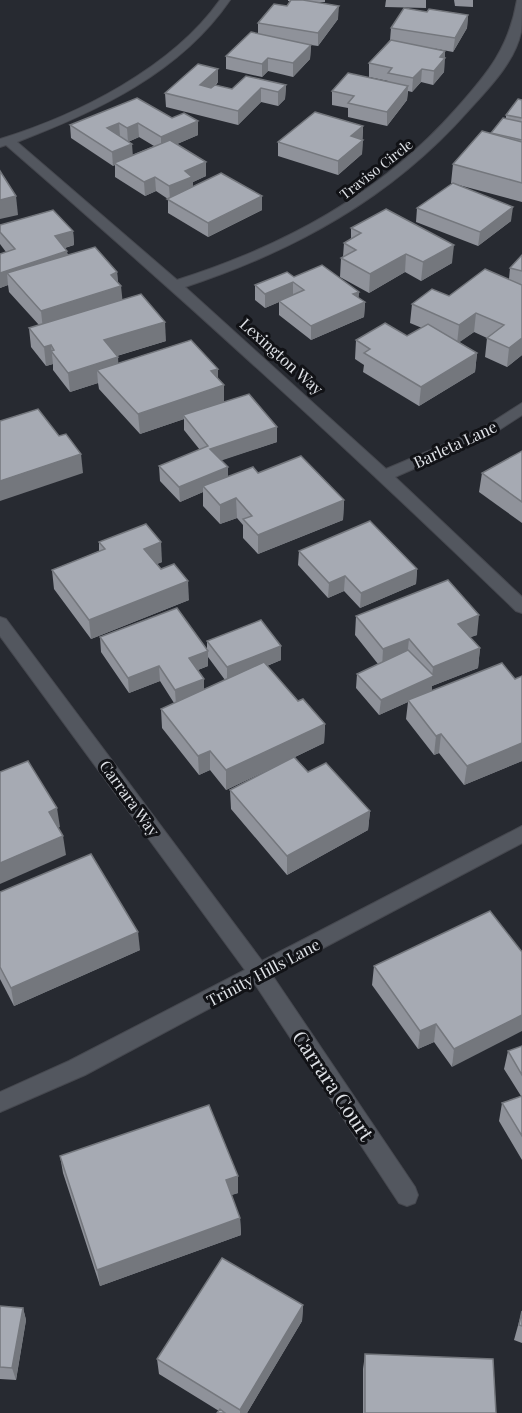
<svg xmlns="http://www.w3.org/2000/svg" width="522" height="1413" font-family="'Playfair Display',serif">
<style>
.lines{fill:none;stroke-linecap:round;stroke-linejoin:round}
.minor-casing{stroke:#46484f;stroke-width:2}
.minor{fill:#53575f;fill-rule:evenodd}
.wall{fill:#8f929a;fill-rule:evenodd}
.shaded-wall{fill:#74777d}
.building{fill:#a6aab3;stroke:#74777d;stroke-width:1.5}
.labels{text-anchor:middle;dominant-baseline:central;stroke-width:6;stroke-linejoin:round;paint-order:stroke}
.far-street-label{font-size:14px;fill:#dfe2e7;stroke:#111216}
.street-label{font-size:16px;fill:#dfe2e7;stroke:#111216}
.near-street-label{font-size:20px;fill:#dfe2e7;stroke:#111216}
</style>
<rect width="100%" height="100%" fill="#272a31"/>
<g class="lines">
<defs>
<g id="minor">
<path d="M220,0H230C180,73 98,111 17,142L177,280C284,246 381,194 456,109C488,73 509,48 517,0H522C522,10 522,22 521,32C515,62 488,89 468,111C391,198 294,251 185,287L386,469L483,428L522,403V415L493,434L395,477L522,597V613L516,611C351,451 180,296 6,145L0,147V139C78,115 172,68 220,0Z"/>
<polygon points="0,617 6,619 262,961 522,826 522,843 272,975 415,1187 418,1195 415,1203 407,1206 399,1203 255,984 85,1075 0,1112 0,1092 69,1061 245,970 0,636"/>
</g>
</defs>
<use href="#minor" class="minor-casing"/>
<use href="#minor" class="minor"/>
</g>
<g class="wall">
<polygon points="288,0 325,0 325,2 312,2 338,19 318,46 311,45 310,59 293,77 268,71 262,77 226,69 226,56 258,34 258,23 287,6 290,1 288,1"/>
<polygon points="386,0 426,0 426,8 385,7"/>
<polygon points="454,0 473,0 473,7 455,6"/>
<polygon points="427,12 468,15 467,28 453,52 432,48 445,51 444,72 433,85 421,82 412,92 408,91 407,100 387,126 348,117 348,108 332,105 332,91 387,82 388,81 369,77 369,63 390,40 391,28"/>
<polygon points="218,69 218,82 216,85 232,89 286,85 285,99 278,106 261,102 238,125 166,107 165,93"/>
<polygon points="522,100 522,202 455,184 511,221 478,246 416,222 417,208 453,183 451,183 453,164 491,134 506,119 506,115"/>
<path d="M172,118L198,135L177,144L206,176L193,182V187L262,210L208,237L168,213V199L156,191L145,196L115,177V165L113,166L71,138L70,125ZM139,137L154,146L132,155V144L128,142Z"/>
<polygon points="363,126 362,154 338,175 278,156 278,142"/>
<polygon points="0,225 73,231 74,245 65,248 68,255 117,272 118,283 122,300 166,341 117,356 118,357 118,363 218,369 218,379 224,385 224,402 277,442 221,460 228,477 258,473 344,500 343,520 258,554 243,538 243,525 237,518 220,524 203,506 203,492 180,502 160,481 159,466 200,450 184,430 184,419 140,434 99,389 98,383 70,392 53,370 53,364 46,366 31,347 29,328 39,325 9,292 8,285 0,288 0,254 6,252 0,244"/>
<polygon points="351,228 452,263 421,281 405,272 369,293 340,277 341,258 343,257 344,243 351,239"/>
<polygon points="522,255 522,355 507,367 485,357 487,338 474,332 459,342 477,353 475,372 419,406 363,372 364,365 355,359 356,340 407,336 422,328 410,323 412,304 449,296 509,279 510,268"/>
<polygon points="294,277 359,292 358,298 365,302 364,317 311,340 279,315 279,302 265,308 255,300 255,285"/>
<polygon points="522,451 522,523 479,492 482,473"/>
<polygon points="99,542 162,562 157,564 189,600 91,639 54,589 52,570 99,551"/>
<polygon points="299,551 417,569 416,584 360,608 344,591 328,598 298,565"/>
<polygon points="356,616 477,635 470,637 480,648 478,668 432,686 432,690 515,679 522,676 522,761 464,785 439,753 434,755 406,719 408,702 379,715 356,688 357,674 378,664 355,635"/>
<path d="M100,637L207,650V641L281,660L267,666L298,701L325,724L324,743L295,757L308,772L370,811L368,830L287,875L231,809L230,790L293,758L226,790L210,770L199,775L162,728L161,709L174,703L160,681L129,693L101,652ZM208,657L225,680L204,689L198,670L208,666Z"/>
<polygon points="0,892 140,950 14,1006 0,979"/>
<polygon points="490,911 452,1067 434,1042 418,1049 372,985 374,966"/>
<polygon points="522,1046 522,1160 499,1121 502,1103 521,1096 504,1069 508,1051"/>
<polygon points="60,1156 238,1193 231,1195 240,1218 241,1235 100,1286 63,1173"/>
<polygon points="303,1305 302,1321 247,1413 217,1413 219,1411 159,1374 157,1359"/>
<polygon points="0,1306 23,1308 26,1320 16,1380 0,1379"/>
<polygon points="522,1311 522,1343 514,1340"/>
<polygon points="365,1354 496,1413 363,1413 363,1369"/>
</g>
<g class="shaded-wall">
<polygon points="339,6 338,19 318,46 318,33"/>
<polygon points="468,15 467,28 453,52 455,38"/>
<polygon points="311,45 310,59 293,77 293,63"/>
<polygon points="445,51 444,72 433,85 434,71 440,57"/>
<polygon points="268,58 268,71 262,77 262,64"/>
<polygon points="218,69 218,82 200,99 200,85"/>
<polygon points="422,69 421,82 412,92 413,78"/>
<polygon points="286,85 285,99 278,106 278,92"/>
<polygon points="408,86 407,100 387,126 387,112"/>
<polygon points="261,88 261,102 238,125 238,111"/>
<polygon points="198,121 198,135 161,151 161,137"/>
<polygon points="119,123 120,136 107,128"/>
<polygon points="138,123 139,137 128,142 127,128"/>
<polygon points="363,126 362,140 351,136"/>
<polygon points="363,140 362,154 338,175 338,161"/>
<polygon points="132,144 133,157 114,163 115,165 113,166 112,152"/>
<polygon points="206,162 206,176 193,182 193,191 170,200 169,186 185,171"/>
<polygon points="155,177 156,191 145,196 144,182"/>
<polygon points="16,196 18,215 0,219 0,200"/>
<polygon points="262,196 262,210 208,237 208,223"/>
<polygon points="513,207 511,221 478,246 480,232"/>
<polygon points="73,231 74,245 56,250 55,236"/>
<polygon points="454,245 452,263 421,281 423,262"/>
<polygon points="67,251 69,265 7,273 8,285 0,288 0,273"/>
<polygon points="406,254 405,272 369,293 370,274"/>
<polygon points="117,272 118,287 121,286 123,305 43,330 41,311 111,275"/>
<polygon points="293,282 293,297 279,301 279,302 265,308 265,294"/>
<polygon points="359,292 358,305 365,302 364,317 311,340 311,326 353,294"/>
<polygon points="476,313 474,332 457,344 459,325"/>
<polygon points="165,322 166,341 106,359 104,340"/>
<polygon points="522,338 522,355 507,367 509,348"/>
<polygon points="51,345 53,364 46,366 44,347"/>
<polygon points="477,353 475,372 419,406 421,387"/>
<polygon points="118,357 119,376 97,370 98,383 70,392 68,373"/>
<polygon points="218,369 218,387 224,385 224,405 183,415 184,419 140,434 138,414 211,371"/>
<polygon points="277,427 277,442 211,464 210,449"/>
<polygon points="81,454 83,473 0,501 0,481"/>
<polygon points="228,467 228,482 203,486 203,492 180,502 179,487"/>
<polygon points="236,498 237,518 220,524 220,505"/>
<polygon points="344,500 343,520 258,554 258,535"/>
<polygon points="161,542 162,562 146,568 144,549"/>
<polygon points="417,569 416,584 360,608 361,593"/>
<polygon points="345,576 344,591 328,598 329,583"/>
<polygon points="188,581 189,600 91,639 89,620"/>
<polygon points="479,615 477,635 455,643 458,624"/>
<polygon points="409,639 407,658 382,668 383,649"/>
<polygon points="281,646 281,660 227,682 227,667"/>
<polygon points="480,648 478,668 432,686 432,691 408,700 408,702 379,715 381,700 432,677 433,667"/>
<polygon points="208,651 208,666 190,673 189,658"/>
<polygon points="159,666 160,681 129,693 128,678"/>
<polygon points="204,679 204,694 176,705 175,690"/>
<polygon points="325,724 324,743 226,790 226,770"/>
<polygon points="441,734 439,753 434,755 436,736"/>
<polygon points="522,743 522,761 464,785 467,766"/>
<polygon points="210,751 210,770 199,775 198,756"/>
<polygon points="57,808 60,827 51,831 49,812"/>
<polygon points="370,811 368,830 287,875 287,856"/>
<polygon points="63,836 66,855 0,884 0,863"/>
<polygon points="138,932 140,950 14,1006 11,988"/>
<polygon points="522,1015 522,1031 452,1067 454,1049"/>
<polygon points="436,1024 434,1042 418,1049 420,1031"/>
<polygon points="238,1176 238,1193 226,1197 226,1180"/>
<polygon points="240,1218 241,1235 100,1286 97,1270"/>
<polygon points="303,1305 302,1321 247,1413 240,1413 240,1410"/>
<polygon points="23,1308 26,1320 16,1380 12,1368"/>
</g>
<g class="building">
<polygon points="291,0 303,0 339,6 318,33 258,23 274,4 287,6"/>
<polygon points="404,8 427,12 429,9 468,15 455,38 391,28"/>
<polygon points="251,32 311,45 293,63 268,58 262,64 226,56"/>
<polygon points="391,40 445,51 440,57 445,58 434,71 422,69 413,78 388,73 392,68 369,63"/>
<polygon points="198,64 218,69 200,85 211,88 215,85 232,89 246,76 286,85 278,92 261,88 238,111 165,93"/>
<polygon points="348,73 408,86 387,112 348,103 354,96 332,91"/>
<polygon points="137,98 172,118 184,113 198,121 161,137 138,123 127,128 119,123 107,128 132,144 112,152 70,125"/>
<polygon points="518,99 522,100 522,118 506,115"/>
<polygon points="315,112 363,126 351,136 363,140 338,161 278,142"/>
<polygon points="503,118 522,122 522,140 491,133"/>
<polygon points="482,131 522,142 522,183 453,164"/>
<polygon points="170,140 206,162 185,171 192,177 169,186 155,177 144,182 114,163"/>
<polygon points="0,171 16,196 0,200"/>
<polygon points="221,173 262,196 208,223 167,199"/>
<polygon points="453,183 513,207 480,232 417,208"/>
<polygon points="386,209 454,245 423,262 406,254 370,274 341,258 356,250 344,243 361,233 351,228"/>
<polygon points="53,210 73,231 55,236 67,251 0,273 0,254 15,249 0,232 0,225"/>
<polygon points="95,247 117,272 111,275 121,286 41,311 7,273"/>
<polygon points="522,255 522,271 510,268"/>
<polygon points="322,265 359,292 353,294 365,302 311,326 279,301 304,290 293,282 265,294 255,285 287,272 294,277"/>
<polygon points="485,269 522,285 522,338 509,348 487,338 504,325 476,313 459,325 412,304 432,289 449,296"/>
<polygon points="141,294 165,322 104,340 118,357 68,373 51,351 54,350 51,345 44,347 29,328"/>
<polygon points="385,323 407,336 428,324 477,353 421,387 364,353 370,349 356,340"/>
<polygon points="191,340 218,369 211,371 224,385 138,414 97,370"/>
<polygon points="249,394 277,427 210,449 228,467 179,487 159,466 208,446 183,415"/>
<polygon points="38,409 59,436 66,434 81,454 0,481 0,421"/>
<polygon points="522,451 522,502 482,473"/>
<polygon points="301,456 344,500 258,535 243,519 252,516 236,498 220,505 203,486 253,467 258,473"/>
<polygon points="370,521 417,569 361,593 345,576 329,583 299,551"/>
<polygon points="146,524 161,542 144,549 161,569 174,564 188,581 89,620 52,570 105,549 99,542"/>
<polygon points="448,580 479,615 458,624 480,648 433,667 409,639 383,649 356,616"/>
<polygon points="177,608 208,651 189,658 204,679 175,690 159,666 128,678 100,637"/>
<polygon points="261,620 281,646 227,667 207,641"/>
<polygon points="408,650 434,676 381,700 357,674"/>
<polygon points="264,662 298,701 303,699 325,724 226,770 210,751 198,756 161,709"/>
<polygon points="502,663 515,679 522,676 522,743 467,766 441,734 436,736 408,700"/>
<polygon points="294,757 308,772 326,763 370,811 287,856 230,790"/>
<polygon points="28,761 57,808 49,812 63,836 0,863 0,772"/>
<polygon points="91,854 138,932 11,988 0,967 0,892"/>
<polygon points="490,911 522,952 522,1015 454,1049 436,1024 420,1031 374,966"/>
<polygon points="522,1046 522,1075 508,1051"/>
<polygon points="522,1096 522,1136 502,1103"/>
<polygon points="209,1105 238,1176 226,1180 240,1218 97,1270 60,1156"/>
<polygon points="222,1258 303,1305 240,1410 157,1359"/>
<polygon points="0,1306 23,1308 12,1368 0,1367"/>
<polygon points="522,1311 522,1326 519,1325"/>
<polygon points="365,1354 493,1359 496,1413 365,1413"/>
<polygon points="220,1409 225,1413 217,1413"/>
</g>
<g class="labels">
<g class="far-street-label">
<text transform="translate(376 169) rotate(-38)">Traviso Circle</text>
</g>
<g class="street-label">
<text transform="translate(282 356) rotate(42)">Lexington Way</text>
<text transform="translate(455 444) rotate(-25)">Barleta Lane</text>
<text transform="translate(130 798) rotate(54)">Carrara Way</text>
<text transform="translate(263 972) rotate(-28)">Trinity Hills Lane</text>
</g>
<g class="near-street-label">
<text transform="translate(334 1085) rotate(56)">Carrara Court</text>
</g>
</g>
</svg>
